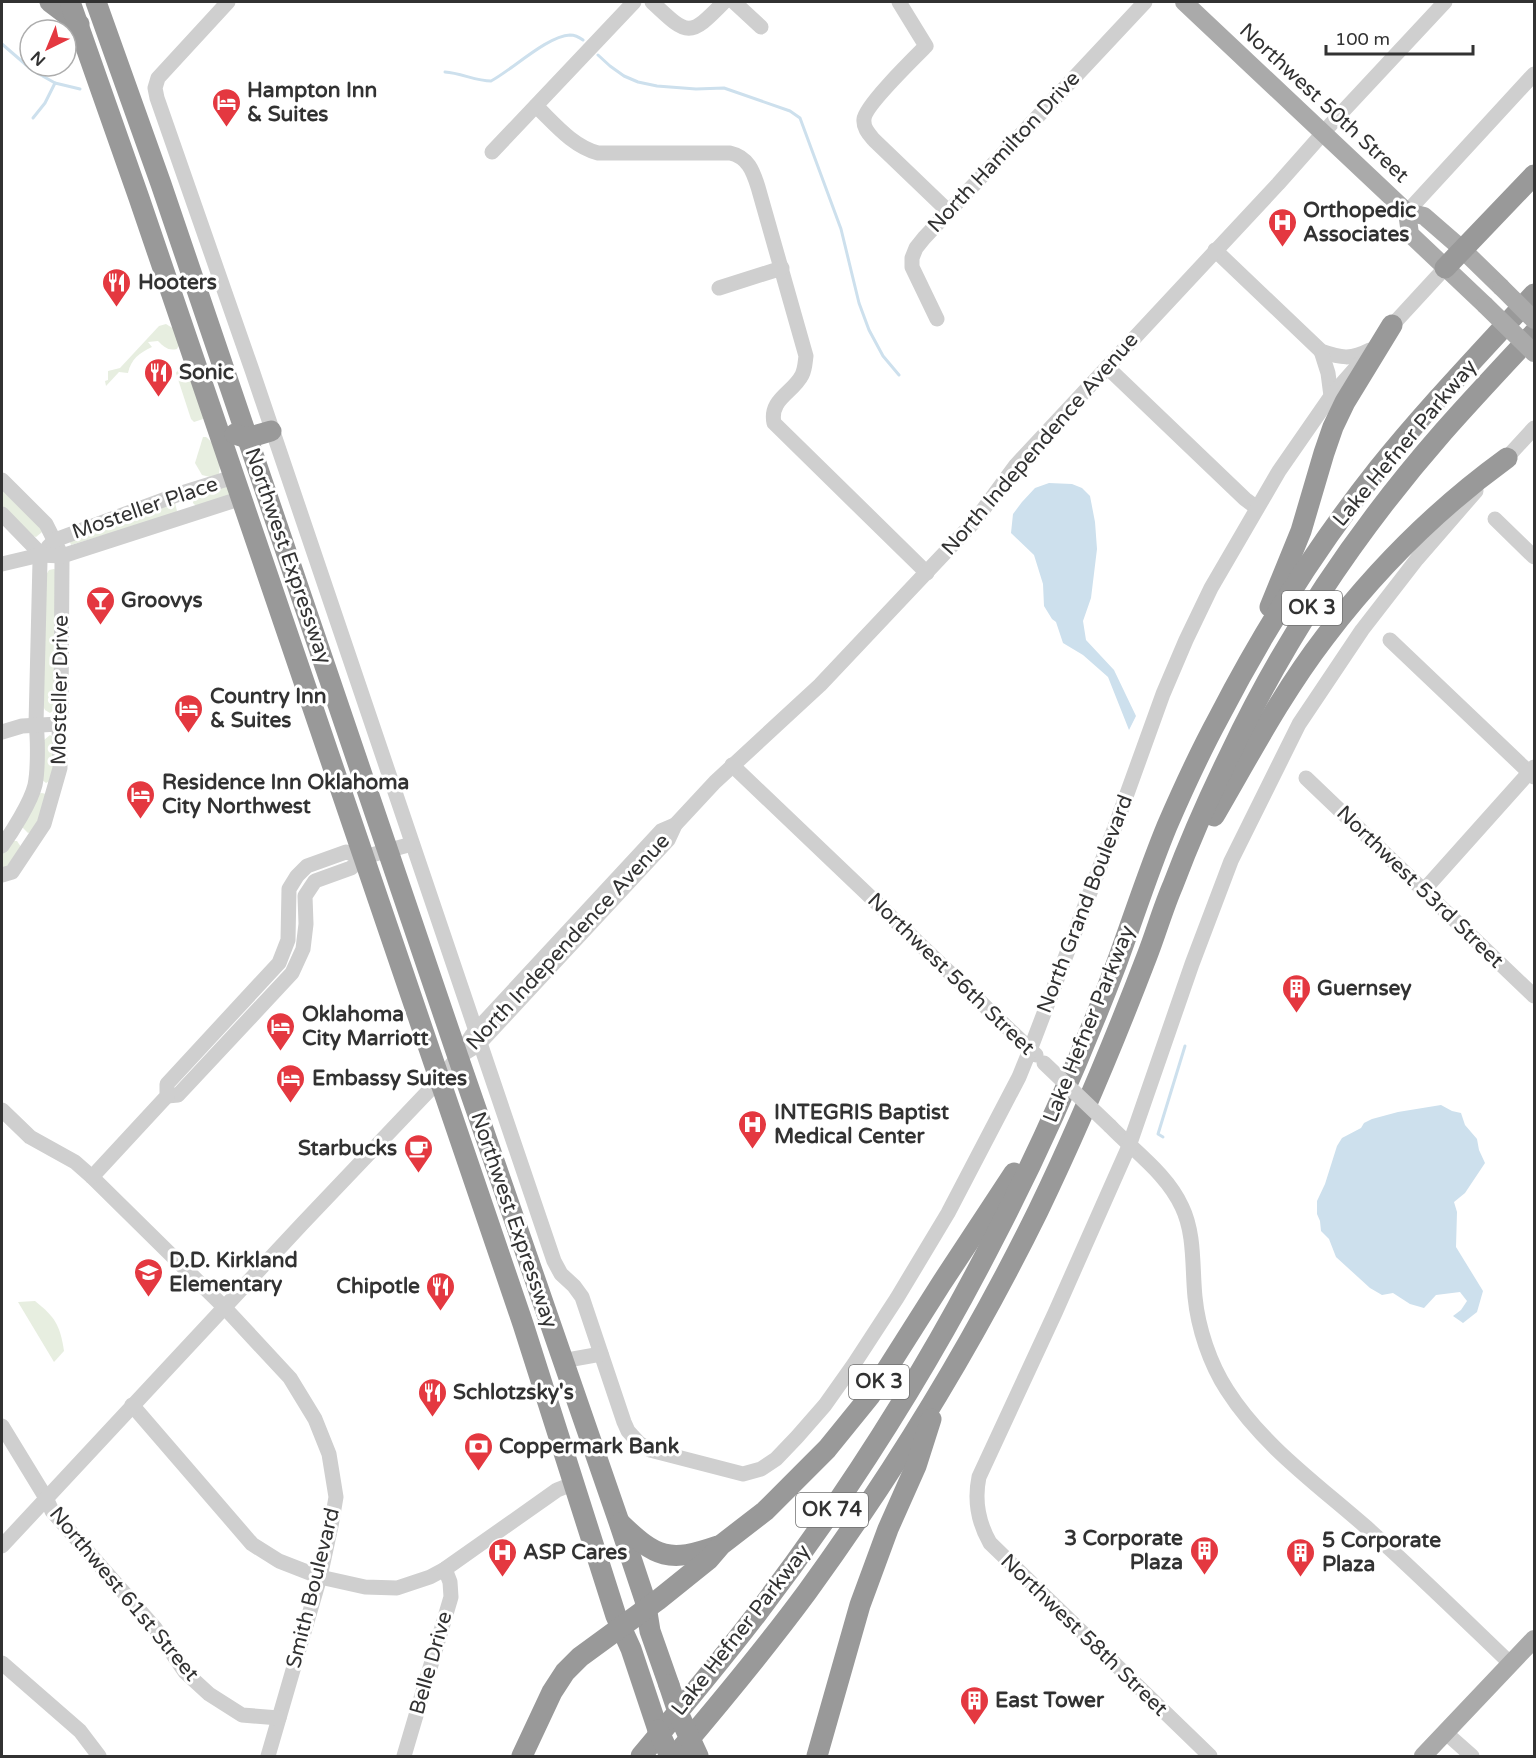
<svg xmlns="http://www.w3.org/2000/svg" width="1536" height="1758" font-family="'Varela Round',sans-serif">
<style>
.green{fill:#e7eee0}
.water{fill:#cde0ed}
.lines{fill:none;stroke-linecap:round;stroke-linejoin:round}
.stream{stroke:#cde0ed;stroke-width:3}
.minor{stroke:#cfcfcf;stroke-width:15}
.major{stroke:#aaa;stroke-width:18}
.highway{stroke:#999;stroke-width:21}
.minor-bridge{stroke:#cfcfcf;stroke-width:15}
.major-bridge{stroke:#aaa;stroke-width:18}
.highway-bridge{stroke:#999;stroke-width:21}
.labels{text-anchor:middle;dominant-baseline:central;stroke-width:6;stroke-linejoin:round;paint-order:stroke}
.shield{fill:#fff;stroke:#707070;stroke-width:1.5}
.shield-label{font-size:20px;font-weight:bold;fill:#323232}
.poi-label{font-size:21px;font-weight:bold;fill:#323232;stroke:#fff;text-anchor:start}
.street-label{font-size:21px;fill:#323232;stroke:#fff}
</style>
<rect width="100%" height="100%" fill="#fff"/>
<g class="green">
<path d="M166,324L174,329L179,345L177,349C168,351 164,347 158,341L148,342L152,347C139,353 131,359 128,373L119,372L106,386L105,381L108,380V371L120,368L159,326Z"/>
<polygon points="182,365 185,366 204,417 203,419 194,422 191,419 176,373 180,366"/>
<path d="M203,437H206C216,444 223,465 218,476L210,477L202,475L195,463Z"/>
<polygon points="228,484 232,495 196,506 193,503 193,497"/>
<polygon points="2,487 39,524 42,532 36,537 30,535 2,507"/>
<polygon points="175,503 177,511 174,514 71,545 69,539"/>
<polygon points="54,569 57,571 54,710 50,713 45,710 43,706 46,575 49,570"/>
<polygon points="50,735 54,738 53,776 50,781 46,783 41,779 44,740"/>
<polygon points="42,793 46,794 48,803 31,832 28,833 22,827 36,794"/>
<polygon points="12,841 17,841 21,847 6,868 2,868 2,855"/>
<path d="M35,1301C55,1317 60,1325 64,1351L54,1362L18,1302Z"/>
</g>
<g class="water">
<polygon points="1049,483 1072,484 1082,488 1090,496 1095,522 1097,549 1091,598 1083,621 1086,640 1114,670 1136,716 1129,730 1108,677 1083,655 1063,643 1056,622 1052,619 1044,606 1043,584 1034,555 1011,533 1013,514 1022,502 1035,488"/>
<polygon points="1441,1105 1452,1111 1461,1113 1465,1125 1477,1139 1479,1150 1485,1163 1465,1193 1454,1202 1457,1212 1456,1247 1483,1291 1477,1312 1463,1323 1453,1316 1461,1310 1467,1301 1460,1292 1436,1295 1424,1308 1410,1304 1393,1293 1382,1295 1370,1288 1336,1257 1329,1239 1321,1231 1320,1221 1317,1214 1317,1201 1325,1184 1337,1146 1342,1138 1361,1128 1364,1123 1372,1119 1398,1112"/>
</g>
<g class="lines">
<g class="stream">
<polyline points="2,44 32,70 55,83 80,89"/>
<polyline points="598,55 610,66 624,76 638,82 657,86 696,89 724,88 790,111 800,118 841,229 859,303 869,330 883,356 899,375"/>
<path d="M445,72C461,73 476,81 491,81C512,70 547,36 570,35C575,35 579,37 583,40"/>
<polyline points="33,118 45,103 55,83"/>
<polyline points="1163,1137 1158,1134 1185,1046"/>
</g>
<g class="minor">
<polyline points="228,2 158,78 155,88 157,98 252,370 476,1031"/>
<path d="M652,2C688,36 689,38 724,2"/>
<polyline points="734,2 761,27"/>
<path d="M899,2L926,46C914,58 865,106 864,119C863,128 869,134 874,140L948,211"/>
<path d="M536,106C554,123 572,146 598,153H730C748,157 753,171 758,187L806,356C805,363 805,369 802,375C793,393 769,399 774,423L927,573"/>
<polyline points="492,152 634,2"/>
<polyline points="1407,212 1534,74"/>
<path d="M1215,250L1321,351C1341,358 1351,360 1370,350"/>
<polyline points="719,288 782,268"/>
<polyline points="937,319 912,267 912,258 916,248 924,238 1145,2"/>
<polyline points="1386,332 1445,268"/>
<polyline points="1321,351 1328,373 1331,396"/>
<polyline points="1107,367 1245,499 1257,508"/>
<polyline points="1501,464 1534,428"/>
<polyline points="2,480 46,524 62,556 62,561 61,711 59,724 60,768 44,824 12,872 2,875"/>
<path d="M2,514L36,549L40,555V561L36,724C38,739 38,771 35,785C31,802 12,832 2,846"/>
<polyline points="1495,519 1534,557"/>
<polyline points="48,547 55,540 182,493 227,479 235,478"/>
<polyline points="2,564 40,555 62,556 242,498"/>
<polyline points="1390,640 1534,777"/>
<polyline points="2,732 22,726 59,724"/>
<polyline points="732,765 1036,1055"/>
<polyline points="1306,778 1534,996"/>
<polyline points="1424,890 1534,767"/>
<polyline points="480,1043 554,1261 561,1274 574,1286 582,1297 624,1422 628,1431 639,1443 650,1450 743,1474 761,1469 776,1459 797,1437 825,1405 854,1364 897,1298 948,1213 1019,1077 1030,1050 1115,827 1163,694 1186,640 1211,588 1279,471 1331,396 1361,362"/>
<polyline points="458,1057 478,1045 668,840 675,825 715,782 820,685 974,522 1016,465 1278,184 1332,123 1445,2"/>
<polyline points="167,1096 178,1095 292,973 303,949 306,924 305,896 315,881 351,868 364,857 412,844"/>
<polyline points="2,1110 30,1137 75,1162 92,1177 225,1308 290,1378 315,1419 329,1454 336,1497 331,1526 320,1577 268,1756"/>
<path d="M1110,1126C1135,1152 1167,1174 1182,1207C1195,1234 1192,1267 1195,1297C1198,1328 1210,1364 1227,1390C1262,1445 1317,1484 1366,1527C1415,1571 1463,1618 1511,1664"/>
<polyline points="92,1177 167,1096 167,1084 279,963 288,940 289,889 297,876 307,866 346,852 364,857"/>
<polyline points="562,1361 601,1354"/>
<polyline points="132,1405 252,1544 279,1561 320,1577 365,1587 397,1588 430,1577 445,1569 557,1490 575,1483"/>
<polyline points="2,1426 46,1498 52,1511 155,1628 185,1672 209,1694 242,1715 279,1718"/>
<polyline points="2,1546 302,1224 439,1080 458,1057 472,1035 661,831 675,825"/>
<polyline points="2,1663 80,1731 99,1756"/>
<polyline points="1446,1733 1472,1756"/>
<polyline points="404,1756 451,1597 450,1582 445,1569"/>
<path d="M1210,1756L990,1543C978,1522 974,1501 979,1477L1055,1313L1129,1146L1192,964L1231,861L1299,724L1362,630L1417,559L1476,491"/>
</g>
<g class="major">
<polyline points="1184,2 1407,212 1424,216 1462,249 1501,287"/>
<polyline points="1407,212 1410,234 1485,305"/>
<polyline points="1423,1756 1534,1639"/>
</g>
<g class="highway">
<polyline points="50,2 79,24"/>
<polyline points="70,2 139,198 523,1324 616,1616 631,1649 658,1730"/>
<polyline points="96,2 161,184 458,1057 619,1522 645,1600 650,1631 669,1685"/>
<polyline points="1445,268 1534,175"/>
<polyline points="235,434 247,438 271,431"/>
<polyline points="1270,607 1301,531 1324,453 1333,427 1345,402 1392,325"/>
<path d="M1214,816C1249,756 1282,693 1325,637C1376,570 1438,508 1507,458"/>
<path d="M620,1523C656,1558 669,1563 718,1546"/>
<polyline points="522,1756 552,1692 565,1672 580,1657 658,1600 709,1559 721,1545 765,1511 827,1449 870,1396 941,1284 1014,1173"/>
<path d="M641,1756C680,1710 719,1663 756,1615C845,1498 925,1373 992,1242C1039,1152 1080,1059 1116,965C1133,919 1148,872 1167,826C1183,789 1200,752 1219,717C1264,630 1317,546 1378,469C1427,408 1481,352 1534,294"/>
<path d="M675,1756C720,1703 765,1649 807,1592C894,1472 972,1345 1038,1211C1078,1128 1114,1042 1147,956C1156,933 1163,908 1173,885C1190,840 1209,797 1230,754C1285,638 1359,528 1443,432C1473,398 1504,365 1534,333"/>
<polyline points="817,1756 860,1605 888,1529 916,1466 931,1419"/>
</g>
<polyline class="minor-bridge" points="1044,1063 1110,1126"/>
<g class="major-bridge">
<polyline points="1501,287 1534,320"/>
<polyline points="1485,305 1534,353"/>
</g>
<g class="highway-bridge">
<polyline points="669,1685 679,1715 698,1756"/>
<polyline points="658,1730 670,1756"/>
</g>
</g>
<defs>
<symbol id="hotel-pin" viewBox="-11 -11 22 30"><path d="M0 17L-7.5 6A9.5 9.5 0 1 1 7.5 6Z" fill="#e43840" stroke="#fff"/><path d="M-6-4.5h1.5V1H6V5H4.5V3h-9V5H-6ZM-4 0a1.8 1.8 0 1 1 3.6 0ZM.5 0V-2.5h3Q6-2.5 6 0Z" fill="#fff"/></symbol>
<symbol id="hospital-pin" viewBox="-11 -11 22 30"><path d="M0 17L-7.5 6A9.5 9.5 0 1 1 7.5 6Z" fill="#e43840" stroke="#fff"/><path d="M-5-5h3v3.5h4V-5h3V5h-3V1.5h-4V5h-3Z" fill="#fff"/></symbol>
<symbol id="restaurant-pin" viewBox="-11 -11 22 30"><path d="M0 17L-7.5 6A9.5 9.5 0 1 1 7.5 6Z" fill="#e43840" stroke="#fff"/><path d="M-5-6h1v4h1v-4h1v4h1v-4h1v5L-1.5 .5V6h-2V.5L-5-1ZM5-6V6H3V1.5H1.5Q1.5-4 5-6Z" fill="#fff"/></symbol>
<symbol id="bar-pin" viewBox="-11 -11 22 30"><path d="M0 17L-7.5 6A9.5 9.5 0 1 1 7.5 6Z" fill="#e43840" stroke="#fff"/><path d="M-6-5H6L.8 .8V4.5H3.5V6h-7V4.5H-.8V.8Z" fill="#fff"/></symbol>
<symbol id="building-pin" viewBox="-11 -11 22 30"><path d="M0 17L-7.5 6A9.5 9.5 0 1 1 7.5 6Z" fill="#e43840" stroke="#fff"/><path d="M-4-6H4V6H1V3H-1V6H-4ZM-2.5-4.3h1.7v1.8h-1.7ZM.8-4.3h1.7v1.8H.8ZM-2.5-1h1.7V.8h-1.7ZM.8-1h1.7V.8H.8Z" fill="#fff"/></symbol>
<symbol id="cafe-pin" viewBox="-11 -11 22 30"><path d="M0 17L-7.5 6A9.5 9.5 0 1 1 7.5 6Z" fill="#e43840" stroke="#fff"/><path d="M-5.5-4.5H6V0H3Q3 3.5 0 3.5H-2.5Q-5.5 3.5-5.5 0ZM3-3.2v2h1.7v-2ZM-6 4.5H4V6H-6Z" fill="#fff"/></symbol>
<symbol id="school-pin" viewBox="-11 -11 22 30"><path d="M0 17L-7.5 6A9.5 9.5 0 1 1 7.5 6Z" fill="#e43840" stroke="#fff"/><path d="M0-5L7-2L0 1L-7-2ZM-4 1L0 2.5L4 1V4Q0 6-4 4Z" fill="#fff"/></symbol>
<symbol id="bank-pin" viewBox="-11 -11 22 30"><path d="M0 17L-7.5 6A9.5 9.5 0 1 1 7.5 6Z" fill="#e43840" stroke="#fff"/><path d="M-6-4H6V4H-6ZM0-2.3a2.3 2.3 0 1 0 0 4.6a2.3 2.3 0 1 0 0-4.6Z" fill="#fff"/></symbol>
</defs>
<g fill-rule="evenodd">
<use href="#hotel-pin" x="210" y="86" width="33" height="45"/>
<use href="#hospital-pin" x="1266" y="206" width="33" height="45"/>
<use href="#restaurant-pin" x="100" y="266" width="33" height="45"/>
<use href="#restaurant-pin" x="142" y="356" width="33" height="45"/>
<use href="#bar-pin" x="84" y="584" width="33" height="45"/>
<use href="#hotel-pin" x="172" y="692" width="33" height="45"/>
<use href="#hotel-pin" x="124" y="778" width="33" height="45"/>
<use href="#building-pin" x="1280" y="972" width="33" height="45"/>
<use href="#hotel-pin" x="264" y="1010" width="33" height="45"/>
<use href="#hotel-pin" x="274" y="1062" width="33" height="45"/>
<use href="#hospital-pin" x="736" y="1108" width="33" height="45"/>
<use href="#cafe-pin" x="402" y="1132" width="33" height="45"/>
<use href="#school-pin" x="132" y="1256" width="33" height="45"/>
<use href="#restaurant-pin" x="424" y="1270" width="33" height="45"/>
<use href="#restaurant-pin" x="416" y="1376" width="33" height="45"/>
<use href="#bank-pin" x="462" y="1430" width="33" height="45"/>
<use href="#building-pin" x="1188" y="1534" width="33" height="45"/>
<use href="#hospital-pin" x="486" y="1536" width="33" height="45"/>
<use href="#building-pin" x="1284" y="1536" width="33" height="45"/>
<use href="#building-pin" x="958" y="1684" width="33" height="45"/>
</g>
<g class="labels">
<g class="shield">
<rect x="1282" y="591" width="60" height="34" rx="4.5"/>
<rect x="849" y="1365" width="60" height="34" rx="4.5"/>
<rect x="796" y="1493" width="72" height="34" rx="4.5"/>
</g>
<g class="shield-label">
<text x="1312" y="608">OK 3</text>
<text x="879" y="1382">OK 3</text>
<text x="832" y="1510">OK 74</text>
</g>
<g class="poi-label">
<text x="247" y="90">Hampton Inn<tspan x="247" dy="24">&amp; Suites</tspan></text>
<text x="1303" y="210">Orthopedic<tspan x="1303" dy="24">Associates</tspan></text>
<text x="138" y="282">Hooters</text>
<text x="179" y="372">Sonic</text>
<text x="121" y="600">Groovys</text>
<text x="210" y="696">Country Inn<tspan x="210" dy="24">&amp; Suites</tspan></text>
<text x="162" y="782">Residence Inn Oklahoma<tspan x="162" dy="24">City Northwest</tspan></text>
<text x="1317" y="988">Guernsey</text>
<text x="302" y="1014">Oklahoma<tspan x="302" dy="24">City Marriott</tspan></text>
<text x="312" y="1078">Embassy Suites</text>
<text x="774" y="1112">INTEGRIS Baptist<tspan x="774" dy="24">Medical Center</tspan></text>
<text x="397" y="1148" text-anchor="end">Starbucks</text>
<text x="169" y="1260">D.D. Kirkland<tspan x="169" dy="24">Elementary</tspan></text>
<text x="420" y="1286" text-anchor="end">Chipotle</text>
<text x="453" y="1392">Schlotzsky's</text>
<text x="499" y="1446">Coppermark Bank</text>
<text x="1183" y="1538" text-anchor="end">3 Corporate<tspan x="1183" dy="24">Plaza</tspan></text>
<text x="1322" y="1540">5 Corporate<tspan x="1322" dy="24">Plaza</tspan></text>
<text x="523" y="1552">ASP Cares</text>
<text x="995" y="1700">East Tower</text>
</g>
<g class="street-label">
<text transform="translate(1324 103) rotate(43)">Northwest 50th Street</text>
<text transform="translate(1004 152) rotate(-47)">North Hamilton Drive</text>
<text transform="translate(1405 443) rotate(-50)">Lake Hefner Parkway</text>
<text transform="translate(1040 444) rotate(-49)">North Independence Avenue</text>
<text transform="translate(145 508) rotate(-19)">Mosteller Place</text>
<text transform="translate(288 556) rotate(71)">Northwest Expressway</text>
<text transform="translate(60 690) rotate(-89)">Mosteller Drive</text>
<text transform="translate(1420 887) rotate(44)">Northwest 53rd Street</text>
<text transform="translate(1085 904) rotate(-69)">North Grand Boulevard</text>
<text transform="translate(568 942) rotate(-47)">North Independence Avenue</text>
<text transform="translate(951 974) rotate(44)">Northwest 56th Street</text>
<text transform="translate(1089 1024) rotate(-68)">Lake Hefner Parkway</text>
<text transform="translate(514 1220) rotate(71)">Northwest Expressway</text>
<text transform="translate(313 1588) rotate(-76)">Smith Boulevard</text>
<text transform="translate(124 1594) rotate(50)">Northwest 61st Street</text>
<text transform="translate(741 1630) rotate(-52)">Lake Hefner Parkway</text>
<text transform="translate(1084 1635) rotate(44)">Northwest 58th Street</text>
<text transform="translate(431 1663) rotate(-74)">Belle Drive</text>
</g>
</g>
<rect width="1536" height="1758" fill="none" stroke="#323232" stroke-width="6"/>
<g transform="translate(48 48) rotate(223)"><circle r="28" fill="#ffffff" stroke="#adadad" stroke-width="1.5"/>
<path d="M0-4.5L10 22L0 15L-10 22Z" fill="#e43840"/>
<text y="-9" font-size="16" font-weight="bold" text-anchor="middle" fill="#323232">N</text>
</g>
<path d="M1326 45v9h147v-9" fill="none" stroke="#323232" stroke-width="3"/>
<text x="1335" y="45" font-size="18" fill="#323232" stroke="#ffffff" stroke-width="4.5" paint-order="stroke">100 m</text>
</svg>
